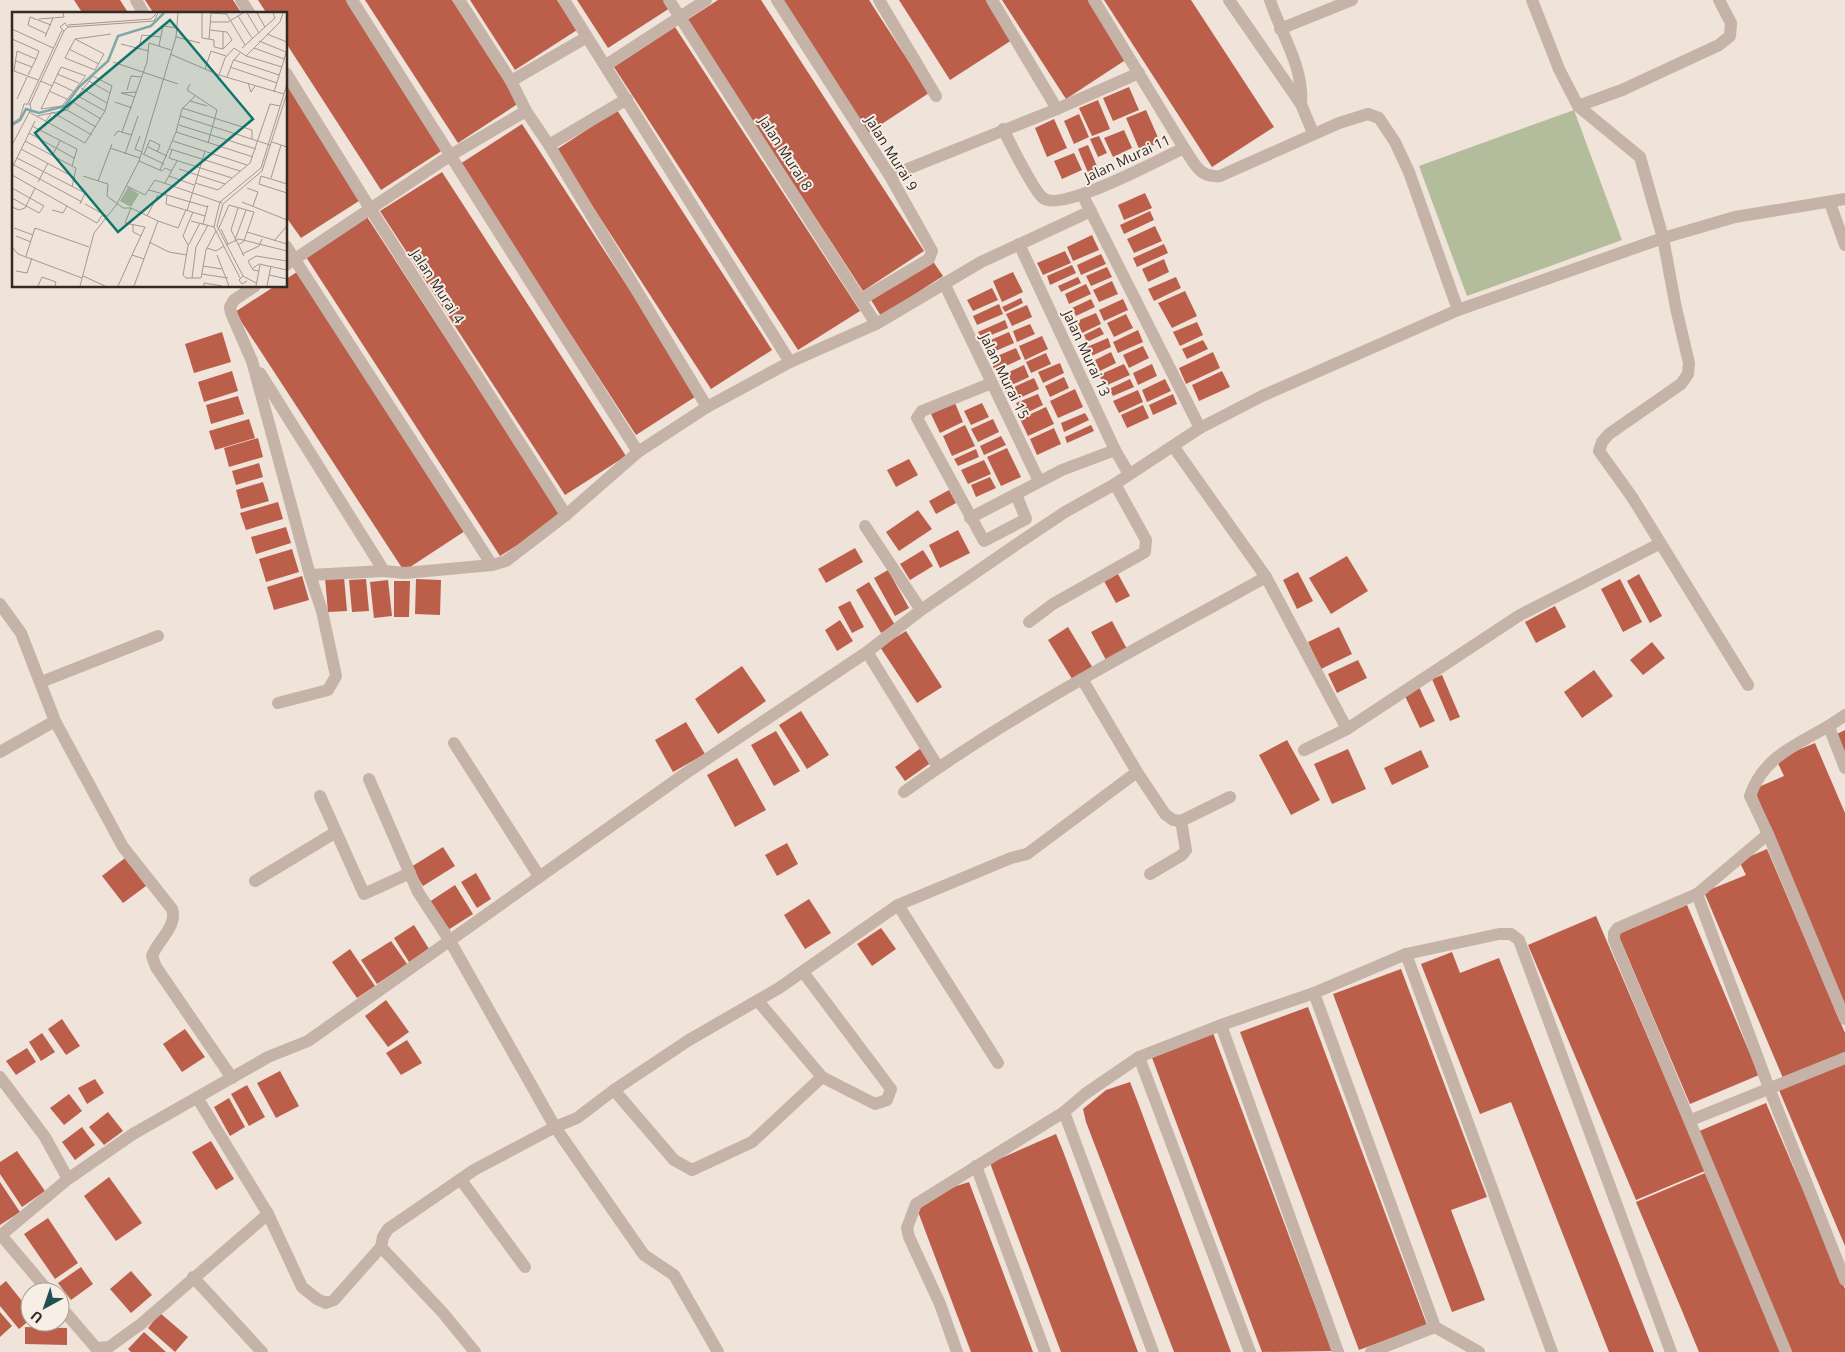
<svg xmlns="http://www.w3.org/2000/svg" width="1845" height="1352" font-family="'Open Sans',sans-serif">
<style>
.green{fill:#b3bc9b}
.building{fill:#bb5f4b}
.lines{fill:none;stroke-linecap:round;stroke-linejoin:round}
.minor{stroke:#c5b3a7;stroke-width:12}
.labels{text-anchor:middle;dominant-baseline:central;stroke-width:4;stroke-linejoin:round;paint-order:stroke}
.street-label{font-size:14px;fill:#322a27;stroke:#f7eee5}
.inset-river{fill:none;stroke:#7ba9a8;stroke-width:2.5}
.inset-road{fill:none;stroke:#a39992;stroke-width:1}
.view{fill:#0f766e;fill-opacity:0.15;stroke:#0f766e;stroke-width:2.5}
.inset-edge{fill:none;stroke:#322a27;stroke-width:2.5}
</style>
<rect width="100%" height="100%" fill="#efe3da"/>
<polygon class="green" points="1574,110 1622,240 1467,296 1419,166"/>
<g class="building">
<polygon points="74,0 120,0 129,14 83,14"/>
<polygon points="145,0 233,0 242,14 154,14"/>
<polygon points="258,0 346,0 443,150 381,190 286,43 286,14 267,14"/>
<polygon points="365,0 452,0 519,103 458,143"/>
<polygon points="470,0 557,0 577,30 515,70"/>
<polygon points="577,0 664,0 670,8 608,48"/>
<polygon points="718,0 761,0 924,251 863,291 687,20"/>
<polygon points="782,0 869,0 929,93 868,133"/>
<polygon points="899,0 986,0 1012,40 950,80"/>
<polygon points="1002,0 1089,0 1127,59 1066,99"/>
<polygon points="1104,0 1191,0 1274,127 1212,167"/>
<polygon points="675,27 860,311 798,350 614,67"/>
<polygon points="286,82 362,199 301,238 286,217"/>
<polygon points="1129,87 1139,110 1113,121 1103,98"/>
<polygon points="1098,100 1110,129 1092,136 1079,108"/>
<polygon points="617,110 772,350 711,389 556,150"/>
<polygon points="1146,110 1160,142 1140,151 1126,118"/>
<polygon points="1079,114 1089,137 1074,144 1064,121"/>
<polygon points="1054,119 1067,148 1047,157 1035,128"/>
<polygon points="522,124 698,395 636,435 460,164"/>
<polygon points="1124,130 1132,148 1113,157 1104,138"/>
<polygon points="1099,136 1107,153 1098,157 1090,139"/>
<polygon points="1088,145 1099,171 1089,175 1078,149"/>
<polygon points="1074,153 1082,170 1062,179 1054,161"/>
<polygon points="442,172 626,456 565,495 380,211"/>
<polygon points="1145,193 1152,208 1124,220 1118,205"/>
<polygon points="1150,211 1154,220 1124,234 1120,225"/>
<polygon points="367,217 562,517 500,556 306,257"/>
<polygon points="1155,226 1162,241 1134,253 1127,239"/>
<polygon points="1092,235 1099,250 1073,261 1067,247"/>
<polygon points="1164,244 1168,253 1137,267 1133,258"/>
<polygon points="1065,251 1071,263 1043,275 1037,263"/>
<polygon points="1101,254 1106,264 1081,275 1077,265"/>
<polygon points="1164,259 1169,272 1148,282 1142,269"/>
<polygon points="932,260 943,276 881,316 871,300"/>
<polygon points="1072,265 1076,273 1050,285 1047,276"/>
<polygon points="1107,267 1112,277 1091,286 1086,276"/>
<polygon points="297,272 465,531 404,571 235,312 275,286 286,286 286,279"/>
<polygon points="1013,272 1023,292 1002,302 993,281"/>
<polygon points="1078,277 1081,283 1061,292 1058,286"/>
<polygon points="1176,277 1181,288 1154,301 1148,289"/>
<polygon points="1112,281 1118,294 1099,302 1093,290"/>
<polygon points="1086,284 1091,294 1069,304 1065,294"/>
<polygon points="992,288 998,300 973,311 967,300"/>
<polygon points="1185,291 1197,316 1172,328 1158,303"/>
<polygon points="1021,298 1023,303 1005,312 1002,307"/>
<polygon points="1091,299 1095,307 1076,316 1072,308"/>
<polygon points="1123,299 1128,310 1104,321 1099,310"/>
<polygon points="999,304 1003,314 977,325 973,316"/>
<polygon points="1027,305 1032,317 1012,326 1006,314"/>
<polygon points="1096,313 1101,324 1082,333 1077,321"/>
<polygon points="1126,314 1133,328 1114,337 1107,323"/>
<polygon points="1005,320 1008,328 982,339 978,332"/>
<polygon points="1197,322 1203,335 1180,346 1173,332"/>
<polygon points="1030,324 1035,334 1017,342 1013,331"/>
<polygon points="1100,327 1104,334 1087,342 1084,335"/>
<polygon points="1138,330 1143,342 1118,353 1113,342"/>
<polygon points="222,332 231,362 194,373 185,344"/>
<polygon points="1009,332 1014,343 991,353 986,342"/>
<polygon points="1042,336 1048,349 1025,360 1019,346"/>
<polygon points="1108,338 1111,347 1087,358 1082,349"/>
<polygon points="1203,340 1208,349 1187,359 1182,349"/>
<polygon points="1143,346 1149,358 1129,368 1123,355"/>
<polygon points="1016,348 1021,359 995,371 990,359"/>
<polygon points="1111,352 1116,363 1100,371 1095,360"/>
<polygon points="1213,352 1220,368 1186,384 1179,368"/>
<polygon points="1046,353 1051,364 1031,373 1026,362"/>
<polygon points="1060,363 1064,373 1043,383 1038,372"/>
<polygon points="1124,364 1130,375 1105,386 1099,375"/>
<polygon points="1152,364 1157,376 1138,385 1133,373"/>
<polygon points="1024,365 1029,377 1003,389 998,377"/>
<polygon points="232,371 238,391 204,402 198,382"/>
<polygon points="1222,371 1230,387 1199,401 1192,385"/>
<polygon points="1064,377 1069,388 1050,397 1045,386"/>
<polygon points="1034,378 1039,389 1011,402 1005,391"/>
<polygon points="1130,379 1134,387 1113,396 1109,389"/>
<polygon points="1165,379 1171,391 1147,402 1142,390"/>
<polygon points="1075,389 1083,407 1058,418 1050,401"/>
<polygon points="1138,390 1143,402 1119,413 1113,401"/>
<polygon points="1038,394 1043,405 1022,415 1016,403"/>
<polygon points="1173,394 1177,404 1153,415 1149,405"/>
<polygon points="238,396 244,414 211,424 206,405"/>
<polygon points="955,403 963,422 940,433 931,414"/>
<polygon points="982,403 989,417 971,425 964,411"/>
<polygon points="1143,405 1149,418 1127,428 1121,415"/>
<polygon points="1046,407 1054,424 1028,436 1020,419"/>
<polygon points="1085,413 1089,420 1064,432 1061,423"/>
<polygon points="249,419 255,438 215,450 209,431"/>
<polygon points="993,419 999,432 978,442 971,429"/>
<polygon points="965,425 975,446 952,456 943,436"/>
<polygon points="1091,425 1094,431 1067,443 1065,437"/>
<polygon points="1054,428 1061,444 1037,455 1030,439"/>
<polygon points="1001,436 1006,445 984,455 980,446"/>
<polygon points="258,438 263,457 229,467 224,448"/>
<polygon points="1007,448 1021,477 1001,486 987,457"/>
<polygon points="976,449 979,457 958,466 954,459"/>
<polygon points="909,459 918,475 896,487 887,470"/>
<polygon points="984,460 991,474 968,484 961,470"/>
<polygon points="259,463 263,477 236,485 232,471"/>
<polygon points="990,477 996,488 976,497 971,485"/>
<polygon points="263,482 269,501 241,509 236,490"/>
<polygon points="949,490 956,503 936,514 929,501"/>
<polygon points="278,502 283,519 246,530 240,513"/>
<polygon points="918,510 932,529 899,551 886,532"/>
<polygon points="286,527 291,543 256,554 251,537"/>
<polygon points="958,530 970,553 940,568 929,545"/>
<polygon points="855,548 863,562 826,583 818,569"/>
<polygon points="292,549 299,572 266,582 259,559"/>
<polygon points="923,550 933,566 910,580 900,564"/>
<polygon points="1347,556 1368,591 1331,614 1309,578"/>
<polygon points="888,570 909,608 895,616 874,578"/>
<polygon points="1298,572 1313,601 1297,609 1283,580"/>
<polygon points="1118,574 1130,596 1116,603 1104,581"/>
<polygon points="1639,574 1662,616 1650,623 1627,581"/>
<polygon points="302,576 309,600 274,610 267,587"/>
<polygon points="344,577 347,611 328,612 325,578"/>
<polygon points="366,579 369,611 352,612 349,580"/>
<polygon points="416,579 441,580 440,615 415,614"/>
<polygon points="1620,579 1642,622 1623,632 1601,589"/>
<polygon points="388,580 392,616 374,618 370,582"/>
<polygon points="394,581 410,581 409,617 394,617"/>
<polygon points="869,582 895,625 881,633 856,590"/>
<polygon points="850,601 864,627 852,633 838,607"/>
<polygon points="1555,606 1566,627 1536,643 1525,622"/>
<polygon points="840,620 853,641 837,651 825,630"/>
<polygon points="1112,621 1127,649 1106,660 1091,632"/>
<polygon points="1068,627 1094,670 1074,682 1048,640"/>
<polygon points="1339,627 1352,654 1321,669 1308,642"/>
<polygon points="906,631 942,687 917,703 880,647"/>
<polygon points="1652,642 1665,658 1643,675 1630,660"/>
<polygon points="1358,660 1367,678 1337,693 1328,674"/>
<polygon points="742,666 766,701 718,734 695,699"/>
<polygon points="1594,670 1613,696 1582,718 1564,692"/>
<polygon points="1442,675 1460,717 1450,721 1432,679"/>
<polygon points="1419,687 1435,721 1420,728 1404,694"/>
<polygon points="801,711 829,755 807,769 779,725"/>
<polygon points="686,722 705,754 673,772 655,740"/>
<polygon points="1845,730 1845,754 1837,734"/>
<polygon points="776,731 800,771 774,786 751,745"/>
<polygon points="1287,740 1320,800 1291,815 1259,755"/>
<polygon points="1815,743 1845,813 1845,1005 1754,789 1784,776 1776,759"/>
<polygon points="921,748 932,762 905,781 895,767"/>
<polygon points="1348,749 1366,789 1332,804 1314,764"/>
<polygon points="1421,750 1429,767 1392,785 1384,768"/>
<polygon points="737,758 766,810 735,827 707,775"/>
<polygon points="787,843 798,864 777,876 765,855"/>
<polygon points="443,847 455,866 423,886 411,867"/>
<polygon points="1767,849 1845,1033 1845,1052 1783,1078 1704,892 1746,875 1739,861"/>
<polygon points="125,858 146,886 123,903 102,876"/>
<polygon points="476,873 491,899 477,908 461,882"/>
<polygon points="455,885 473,914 448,930 429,902"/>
<polygon points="809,899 831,933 805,949 784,915"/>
<polygon points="1687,905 1759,1075 1690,1104 1618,934"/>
<polygon points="1596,916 1705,1171 1636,1200 1528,945"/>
<polygon points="414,925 429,949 409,962 394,938"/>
<polygon points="881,928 896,949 872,966 857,944"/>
<polygon points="391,941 407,964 377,984 361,960"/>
<polygon points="350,949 375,986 357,998 332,962"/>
<polygon points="1452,952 1460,973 1499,958 1654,1352 1609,1352 1511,1102 1480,1114 1421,964"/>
<polygon points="1401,969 1487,1197 1451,1210 1485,1300 1452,1312 1333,994"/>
<polygon points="386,1000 409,1032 388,1047 365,1016"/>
<polygon points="1308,1007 1427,1325 1359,1350 1240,1032"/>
<polygon points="62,1019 80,1046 66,1055 48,1029"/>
<polygon points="185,1029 205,1057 182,1072 163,1044"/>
<polygon points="42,1033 55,1052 41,1061 29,1042"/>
<polygon points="1213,1033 1332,1351 1262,1352 1151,1055"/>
<polygon points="407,1040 422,1063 401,1075 386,1053"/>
<polygon points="27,1048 36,1062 16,1075 6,1061"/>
<polygon points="1845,1063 1845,1246 1779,1090"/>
<polygon points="280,1071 299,1106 276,1118 257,1083"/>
<polygon points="95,1079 104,1093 87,1104 78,1088"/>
<polygon points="1130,1082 1137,1100 1231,1352 1174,1352 1086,1122 1083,1109 1106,1090"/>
<polygon points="247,1085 265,1117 249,1126 231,1094"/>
<polygon points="69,1094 82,1111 64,1125 50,1108"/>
<polygon points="229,1098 245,1127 230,1136 214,1107"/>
<polygon points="1766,1103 1845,1289 1845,1352 1791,1352 1697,1132"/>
<polygon points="108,1112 123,1131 104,1145 89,1127"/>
<polygon points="82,1127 95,1145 75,1160 62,1142"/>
<polygon points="1056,1134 1063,1151 1138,1352 1061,1352 990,1163"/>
<polygon points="211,1141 234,1179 216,1190 192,1152"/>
<polygon points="17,1151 45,1191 22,1207 0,1174 0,1162"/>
<polygon points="1705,1173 1781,1352 1699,1352 1680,1306 1636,1202"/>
<polygon points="109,1177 142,1223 116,1241 84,1196"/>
<polygon points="0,1182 20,1212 0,1225"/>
<polygon points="969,1182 1033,1352 971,1352 917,1209 944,1190"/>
<polygon points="48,1218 78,1263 55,1279 24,1234"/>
<polygon points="81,1267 93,1284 71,1300 58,1283"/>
<polygon points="131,1271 152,1295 131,1313 110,1289"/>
<polygon points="6,1281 30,1311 30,1320 19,1329 0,1306 0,1286"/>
<polygon points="0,1312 12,1326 0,1337"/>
<polygon points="160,1313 188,1337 175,1352 148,1328"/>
<polygon points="25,1327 67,1328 67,1345 25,1344"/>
<polygon points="144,1332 166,1352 131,1352 128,1349"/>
</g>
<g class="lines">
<g class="minor">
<polyline points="136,0 144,14"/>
<polyline points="241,0 250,14"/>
<polyline points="352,0 638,452"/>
<polyline points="459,0 511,81 526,111 549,145 707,407"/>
<polyline points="564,0 790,362"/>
<polyline points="669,0 876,324"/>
<polyline points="777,0 890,176 932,251 929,259 862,299"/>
<polyline points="879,0 936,96"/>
<polyline points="992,0 1057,109"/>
<path d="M1094,0L1184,148C1195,164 1199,178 1220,176L1339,123L1368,114L1379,118L1395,142L1409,172L1458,310"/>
<polyline points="1229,0 1301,104 1313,133"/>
<path d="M1270,0C1281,34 1304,67 1301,104"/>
<polyline points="1532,0 1559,69 1578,106 1640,157 1663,238 1676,308 1689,363 1688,374 1681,384 1609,434 1602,442 1599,451 1632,497 1748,685"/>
<polyline points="1280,29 1352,0"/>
<polyline points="606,65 706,0"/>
<polyline points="286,73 371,210 566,515"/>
<polyline points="511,81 587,37"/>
<polyline points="1578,106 1622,90 1719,45 1730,36 1731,23 1719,0"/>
<path d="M1003,129C1010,143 1034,191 1043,198C1062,213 1160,159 1184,148"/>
<polyline points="549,145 627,99"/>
<polyline points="890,176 1057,109 1139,73"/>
<polyline points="1083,196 1200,428"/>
<polyline points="1830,203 1845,245"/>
<polyline points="1019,244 1115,450 1129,474"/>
<polyline points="286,246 492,565"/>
<polyline points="286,265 451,155 526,111"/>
<polyline points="944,283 1039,481"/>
<polyline points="255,286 234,300 230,307 231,313 252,361 310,575 322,611 336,676 328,690 278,703"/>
<polyline points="260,373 384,571"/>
<polyline points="992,383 922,411 917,418 984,541 1026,519 1016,494"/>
<polyline points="1173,446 1266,577 1347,729"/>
<polyline points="970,518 1062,470 1115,450"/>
<polyline points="865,526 921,610"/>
<polyline points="310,575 384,571 405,573 492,565 506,561 566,515 638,452 707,407 790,362 876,324 981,262 1091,211"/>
<path d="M0,604L21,633L55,721L123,847L172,909C178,926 158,940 152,956L156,967L232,1078"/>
<polyline points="1029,622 1053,604 1145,552 1146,540 1115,484"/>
<polyline points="867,652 938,767"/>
<polyline points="1082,679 1137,772 1165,814 1173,820 1181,821 1230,797"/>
<polyline points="41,682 158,636"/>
<path d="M1845,715C1809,742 1766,749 1750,796L1768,834L1845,1019"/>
<polyline points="1829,727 1845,768"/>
<polyline points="454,743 539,876"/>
<polyline points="1304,750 1347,729 1520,615 1659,544"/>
<polyline points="0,752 55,721"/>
<polyline points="369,779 418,892 450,941 555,1127 644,1255 674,1275 718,1352"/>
<path d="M904,792C1017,710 1144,645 1266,577"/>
<polyline points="320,796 364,894 410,873"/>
<polyline points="1768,834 1697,894 1618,928 1614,933 1614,940 1786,1352"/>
<polyline points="1150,874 1182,855 1186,850 1181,821"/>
<polyline points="255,881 336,832"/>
<polyline points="1697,894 1769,1088 1845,1280"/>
<polyline points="898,905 998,1063"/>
<polyline points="1406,954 1552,1352"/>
<polyline points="1314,993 1435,1327"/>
<polyline points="758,1001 822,1077 875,1104 887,1100 891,1089 803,972"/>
<polyline points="1221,1025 1338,1352"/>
<polyline points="1139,1057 1250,1352"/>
<polyline points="0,1077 45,1137 68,1179"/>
<polyline points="614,1090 674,1160 692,1170 752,1142 822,1077"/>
<polyline points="198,1099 268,1214 302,1287 317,1299 326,1303 334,1300 381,1247 383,1237 388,1229 474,1170 555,1127 577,1118 614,1090 689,1040 779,988 898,905 1011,858 1027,854 1137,772"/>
<polyline points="1064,1112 1153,1352"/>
<polyline points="1691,1120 1845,1058"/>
<polyline points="976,1166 1045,1352"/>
<polyline points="461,1180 525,1267"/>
<polyline points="1,1235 49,1292"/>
<polyline points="0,1236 68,1179 133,1134 268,1057 308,1041 686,773 867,652 921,610 1020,542 1065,512 1115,484 1200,428 1262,396 1458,310 1663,238 1735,217 1845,199"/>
<polyline points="381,1247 443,1313 475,1352"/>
<polyline points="193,1277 262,1352"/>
<polyline points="60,1306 96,1348 109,1347 141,1324 268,1214"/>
<polyline points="957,1352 940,1304 909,1237 907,1228 916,1204 1064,1112 1085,1094 1139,1057 1221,1025 1314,993 1406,954 1499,934 1511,934 1519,940 1671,1352"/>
<polyline points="1371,1352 1435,1327 1479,1352"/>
</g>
</g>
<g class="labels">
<g class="street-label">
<text transform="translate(786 153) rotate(57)">Jalan Murai 8</text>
<text transform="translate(892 153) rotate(58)">Jalan Murai 9</text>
<text transform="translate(1127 158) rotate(-25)">Jalan Murai 11</text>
<text transform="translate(438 286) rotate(57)">Jalan Murai 4</text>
<text transform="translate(1087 353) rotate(65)">Jalan Murai 13</text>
<text transform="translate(1005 376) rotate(64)">Jalan Murai 15</text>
</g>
</g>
<g transform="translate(12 12)">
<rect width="275" height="275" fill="#efe3da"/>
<path d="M116,175L127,182L119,195L108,189Z" fill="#b3bc9b"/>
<path class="inset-river" d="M0,113L8,108L14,97L27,101L53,94L67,75L96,49L106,24L139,14L152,1"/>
<path class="inset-road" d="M190,1V26L202,28V35L211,37L220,28L215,20L198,18M198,1L214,2M214,1L233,33M235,1L247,21M245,1L253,15M226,4L240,26M27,7L52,5L51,1M198,10H216L231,1M56,13L139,7L144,2M56,15L53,11L48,15L52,19L56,15L142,9L146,1M0,17L41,36M35,22L16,13L18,5L39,13M255,22L275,30M33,25L41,6M164,25L188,31M0,27L27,39L24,47M63,27L92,42L83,58L53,46ZM63,27L99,22M197,27L199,1M247,29L274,40M128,31L130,23L149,25M109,32L137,39M147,34L151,14L165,16M211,36V19M230,36L263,6L261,1M242,36L272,47M57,37L87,52M158,42L207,63L213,46L222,36L234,44L270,55M234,44L268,10L271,1M222,48L267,63M4,49L20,55M101,50L166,72M218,55L265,71M193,57L199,39L214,44M45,62L67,71M16,63L24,47L5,39L2,59L26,68M207,63L272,82M215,65L221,49L228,41M29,69L40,74L29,97L50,94L73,65M77,69L98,81M42,70L61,79M236,71L239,80L243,74M178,72L175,78L205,98L196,131M40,74L49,55L74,64M69,76L95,91M115,78L119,64L129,65M37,79L55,87M262,80L275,38M64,83L93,99M123,85L109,81L124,80M5,87L15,65M59,89L89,107M178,89L195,94M103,90L120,96M16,91L50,18M18,92L52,19M170,96L240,118V127M55,98L84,115M17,100L73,131L93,99L100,74L81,64L55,98L25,104M168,104L258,133M34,109L40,100L80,123M0,111L8,106L12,92H18L19,97L0,133M167,113L244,137M20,114L65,137L60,154M110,120L135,50L137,31L159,38M164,120L241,145M17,121L62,146M102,124L106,119L120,123M128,124L123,137L130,140M138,128L148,133L145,140M13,129L64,156L60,175M161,129L235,153M260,130L275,135M136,135L155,144M98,136L128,146M9,137L63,166M158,137L228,159M160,138L157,146L220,166M129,141L152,152M113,142L126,104M132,142L138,128M40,144L48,129M5,146L73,181L68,192M127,149L150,159L153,156L160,159M2,153L70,190M0,156L23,109M167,157L213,172M148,158L164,120L170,97L183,84M0,163L85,211L91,202L95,204M71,164L96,172L95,184L111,196H119L146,209L122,274M157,164L182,173M259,166L269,133M86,169L100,132M26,170L36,151M153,171L165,149M183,171L206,178L238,151L258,92L268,94M275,172L249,164L247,172L275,181M115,174L133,183L143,168L210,191M0,176L32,194L27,201L0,186M235,176L246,180L241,194M137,178L196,195M155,183L154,192L193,204M230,190L275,208M73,192L91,202M0,195L7,198L13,196L23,176M119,196L113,211L133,215L120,243M226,196L219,218L232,244M40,198L51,201L55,194M175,199L193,139M135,204L146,183M146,209L166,216L174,198M179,209L202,215M188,211L176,234L171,263L174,266H189L194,238L204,219M191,212L196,193M121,213V220L129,224M2,216L21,223M209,217L216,232M206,218L217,193L242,200L232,229L226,233M235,220L275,232M4,224L19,230M223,228L234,198M262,229L275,214M137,230L157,240L175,243M176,233L171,224L181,200M214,233L227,227L275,239M0,235L6,242L70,266M195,236L204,239L212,234M230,242L247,234L250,227M205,243L217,274M14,244L23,216L77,235M191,254L210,257M241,256L247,252L275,258M4,259L15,261L20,246M247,259L241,258L236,249L244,244L275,249M190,262L216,266M257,263L275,267M71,264L93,274M231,264L205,214L211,192L250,159L275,81M180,266L184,235L196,213M228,266L202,215L205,202L208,190L249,156L275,72M235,269L230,272L227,268L231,264L244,271M26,274L30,265L44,270L43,274M68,274L82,221L105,192L127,149L164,25L166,1M106,274L120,243L132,247M192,274V271L210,274M244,274L248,253M255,274L259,254"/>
<path class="view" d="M158,8L241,107L106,220L23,121Z"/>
<rect width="275" height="275" class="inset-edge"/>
</g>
<g transform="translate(45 1307) rotate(220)"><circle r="24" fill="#f7eee5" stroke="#a8a099"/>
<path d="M0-4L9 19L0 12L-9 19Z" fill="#205050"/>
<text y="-8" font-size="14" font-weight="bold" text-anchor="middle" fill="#322a27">U</text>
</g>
</svg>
